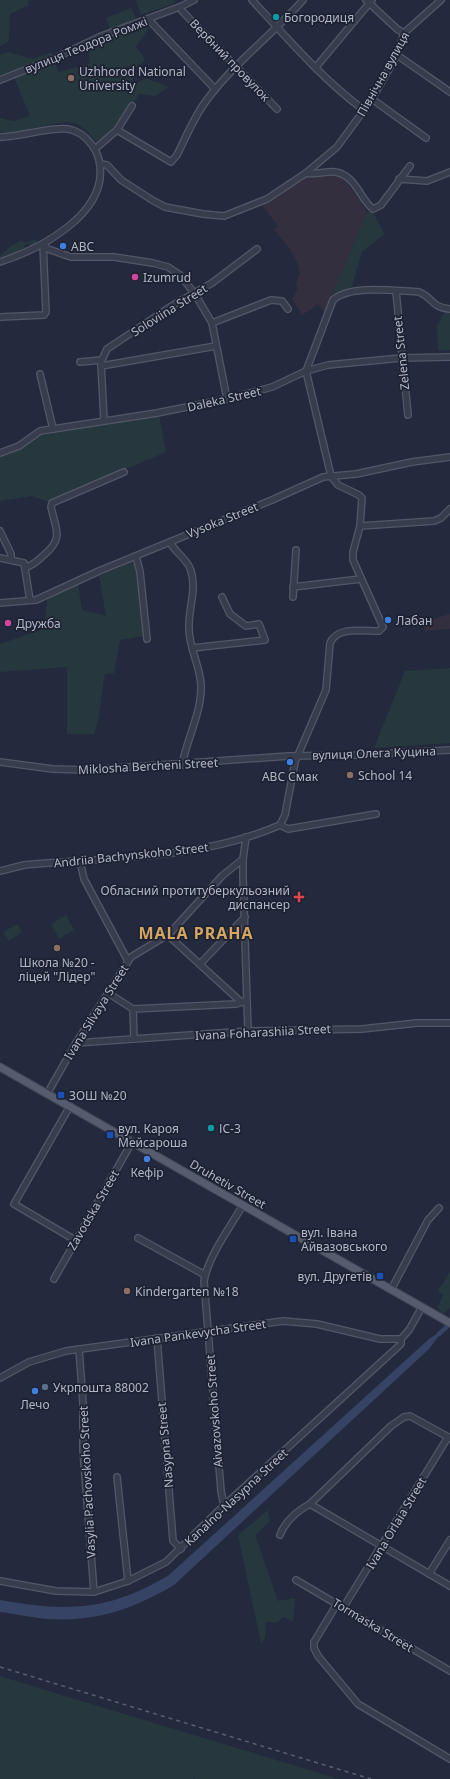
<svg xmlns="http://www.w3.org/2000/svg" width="450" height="1779" font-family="'Noto Sans',sans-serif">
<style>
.medical{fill:#342f3e}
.green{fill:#26373e}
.water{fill:#374364}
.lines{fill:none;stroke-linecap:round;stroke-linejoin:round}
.canal{stroke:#374364;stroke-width:4.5}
.minor-casing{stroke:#535868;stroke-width:8}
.major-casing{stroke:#414656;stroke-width:9}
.minor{stroke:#373d4d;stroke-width:5.5}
.major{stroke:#555c6d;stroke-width:7}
.rail{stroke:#596074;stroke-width:1.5;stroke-dasharray:4 4;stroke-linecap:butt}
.culture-dot{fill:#0f9aa8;stroke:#1d2232;stroke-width:1.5}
.education-dot{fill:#8d6e63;stroke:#1d2232;stroke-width:1.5}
.shop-dot{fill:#3f7fe0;stroke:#1d2232;stroke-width:1.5}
.hotel-dot{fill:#d1479c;stroke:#1d2232;stroke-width:1.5}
.health-dot{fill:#e0444e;stroke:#1d2232;stroke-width:1.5}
.transit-dot{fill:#1a4fb4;stroke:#1d2232;stroke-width:1.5}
.service-dot{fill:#5c6f8a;stroke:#1d2232;stroke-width:1.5}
.labels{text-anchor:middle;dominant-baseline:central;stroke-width:3.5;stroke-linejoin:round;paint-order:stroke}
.poi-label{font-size:12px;fill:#b3b8c8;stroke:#1d2232;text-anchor:start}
.street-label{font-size:12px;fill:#b3b8c8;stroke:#1d2232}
.district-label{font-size:16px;font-weight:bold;letter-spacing:1px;fill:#d4a662;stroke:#1d2232}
</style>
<rect width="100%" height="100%" fill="#242a3d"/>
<g class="medical">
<polygon points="326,174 337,174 345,179 367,212 325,313 318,304 302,315 292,299 298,289 296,283 300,274 298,265 290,249 274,229 278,226 262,205 308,176"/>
<polygon points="450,614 450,629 425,631 423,622"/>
</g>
<g class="green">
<polygon points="0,0 28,0 29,5 10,14 9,41 0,46"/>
<polygon points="136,0 174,0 175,3 141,15"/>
<polygon points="131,8 136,19 110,29 106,18"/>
<path d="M146,22L149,27L136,47L145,59C141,67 135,68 127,66L125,70L133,78L130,87L146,78L169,87L155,96L139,94C127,112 117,134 97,142C92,137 84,127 77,124C58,117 23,136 0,132V118L14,121L30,116L14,77L55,64L59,72L89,64L90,58L86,46Z"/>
<polygon points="8,52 32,59 52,52 52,57 0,76 0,55"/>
<polygon points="367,212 374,213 384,234 362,252 352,287 332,294"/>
<polygon points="35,239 38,243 31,246 29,243 24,246 26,249 24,250 2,259 0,256 11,246 22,240 24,243"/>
<polygon points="445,311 450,311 450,350 438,351 437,326"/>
<polygon points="159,415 166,452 48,502 32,496 0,501 0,457 20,449 40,435"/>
<path d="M134,561L138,578L144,636L120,640L114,673L105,674C101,693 101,717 94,734H67V667L0,672V644L44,629L47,599L78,584L82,610L106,616L99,576Z"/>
<polygon points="450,668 450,743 374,748 405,671"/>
<polygon points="66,915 74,930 59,939 51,924"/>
<polygon points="17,924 22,932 9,941 3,932"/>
<polygon points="450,1272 450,1308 443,1314 437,1308 443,1295 438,1291"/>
<polygon points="268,1510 270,1521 255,1535 278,1601 295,1598 293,1622 284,1617 276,1623 266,1622 265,1638 261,1643 238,1535"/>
<path d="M0,1676C112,1711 226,1744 338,1779H195L192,1773L194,1779H0Z"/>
</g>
<path class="water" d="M443,1330L429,1349L174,1585C133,1609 97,1622 49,1619C33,1618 16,1614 0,1612V1600C66,1612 110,1611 169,1575L429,1339Z"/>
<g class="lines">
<polyline class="canal" points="439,1334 450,1324"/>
<defs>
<g id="minor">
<path d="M252,0C287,38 323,80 364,110"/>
<polyline points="366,0 397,29 404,33"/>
<polyline points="182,11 277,109"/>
<polyline points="150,21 215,89"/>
<polyline points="397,55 450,92"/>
<polyline points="316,67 372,0"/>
<polyline points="0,80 55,58 99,37 182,6 194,0"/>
<polyline points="372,99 426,138"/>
<path d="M117,130L171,162L177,155C186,137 194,117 206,101C234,63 272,35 303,0"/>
<path d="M0,137C20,137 57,125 72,130C85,134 96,147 99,160C111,213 40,249 0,262"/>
<polyline points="95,149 117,130 132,106"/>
<polyline points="100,164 107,165 121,180 152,200 165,207 203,214 224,216 267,199 306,173 337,147 372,99 397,55 404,33 441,0"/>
<path d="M306,173C316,175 325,171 335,172C356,175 359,198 373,209L381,205L410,166"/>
<polyline points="399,179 427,181 450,172"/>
<polyline points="43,244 48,249 71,257 114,257 153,263 168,267 180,275 195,294 212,323 227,399"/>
<polyline points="396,291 408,415"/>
<polyline points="0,317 44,315 46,312 43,244"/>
<polyline points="212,323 271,300 282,301 288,309"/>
<polyline points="80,362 102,360 107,349 173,305 212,283 257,249"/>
<polyline points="101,364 104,420"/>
<polyline points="101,366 216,346"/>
<polyline points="40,374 53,429"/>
<polyline points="0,453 19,446 40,431 157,413 227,399 272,387 306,371 328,365 401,358 450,357"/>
<path d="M360,526L362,498L359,495L338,485L331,476L306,371L333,300C350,284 396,291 419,292C434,298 430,307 450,309"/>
<polyline points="0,531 11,554 11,560"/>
<path d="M170,542C175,553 188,559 191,571C197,590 188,609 189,629C189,648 200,665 201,685C202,712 187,738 182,765"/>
<polyline points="136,556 140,572 147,639"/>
<polyline points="0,558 24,563 30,600"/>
<path d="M26,567C34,565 38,560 44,555C64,538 56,530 51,507L52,503L124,472"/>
<polyline points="293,587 361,579"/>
<polyline points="293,597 296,550"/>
<polyline points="0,603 36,600 99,571 272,500 323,477 356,474 412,462 450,457"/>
<polyline points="192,648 265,640 259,624 246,626 230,614 222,597"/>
<polyline points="0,762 53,769 88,770 289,756 360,755 450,750"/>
<path d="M280,825L285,815L295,762L326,690L330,643C337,626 363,631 379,631L383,627L353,560V552L360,526L434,521L441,518L450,509"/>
<polyline points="246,837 243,859 243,878 248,1031"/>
<polyline points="80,861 84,879 128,961"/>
<path d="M0,871L24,865C110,857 200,860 280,825L288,829L376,814"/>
<polyline points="169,934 170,937 241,1002"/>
<polyline points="200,964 245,917"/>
<polyline points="108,993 133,1009 236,1004 246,1001"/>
<polyline points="133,1009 134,1039"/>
<polyline points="76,1043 248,1031 362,1029 417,1023 450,1023"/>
<polyline points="47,1094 76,1043 131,957 169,934 222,876 243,859"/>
<polyline points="70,1106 14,1204 75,1240"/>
<polyline points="138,1238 205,1275"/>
<polyline points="54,1279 132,1142"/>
<polyline points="391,1290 428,1220 439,1208"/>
<polyline points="157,1338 173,1541 181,1549"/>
<polyline points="79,1349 83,1403 83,1450 94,1592"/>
<polyline points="0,1378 29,1362 66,1351 283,1321 317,1324 380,1339 401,1339"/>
<polyline points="117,1477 128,1581"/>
<polyline points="310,1504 450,1586"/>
<path d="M224,1506L221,1491L204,1281C208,1257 230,1227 243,1205"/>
<path d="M280,1535C285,1522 297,1511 310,1504L391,1426L404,1417L410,1416L450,1438"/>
<polyline points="429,1574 450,1540"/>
<polyline points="296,1580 450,1671"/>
<polyline points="0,1581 56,1591 94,1592 128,1581 166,1562 216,1513 401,1344 401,1339 409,1330 422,1307"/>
<polyline points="337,1604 314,1642 314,1648 318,1656 358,1704 450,1759"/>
<polyline points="343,1608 448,1437"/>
</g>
<polyline id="major" points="0,1067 450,1323"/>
</defs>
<use href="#minor" class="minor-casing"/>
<use href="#major" class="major-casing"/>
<use href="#minor" class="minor"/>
<use href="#major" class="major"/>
<polyline class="rail" points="0,1667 371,1779"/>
</g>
<g class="culture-dot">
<circle cx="276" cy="17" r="4"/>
<circle cx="211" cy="1128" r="4"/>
</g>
<g class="education-dot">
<circle cx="71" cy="78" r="4"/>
<circle cx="350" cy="775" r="4"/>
<circle cx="57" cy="948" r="4"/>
<circle cx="127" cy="1291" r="4"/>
</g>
<g class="shop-dot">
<circle cx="63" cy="246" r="4"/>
<circle cx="388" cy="620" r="4"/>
<circle cx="290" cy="762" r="4"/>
<circle cx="147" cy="1159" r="4"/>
<circle cx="35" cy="1391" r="4"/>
</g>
<g class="hotel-dot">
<circle cx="135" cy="277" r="4"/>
<circle cx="8" cy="623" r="4"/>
</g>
<path class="health-dot" d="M297 891h4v4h4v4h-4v4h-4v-4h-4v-4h4z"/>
<g class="transit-dot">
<rect x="57" y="1091" width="8" height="8" rx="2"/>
<rect x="106" y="1131" width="8" height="8" rx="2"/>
<rect x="289" y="1235" width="8" height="8" rx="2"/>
<rect x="376" y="1272" width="8" height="8" rx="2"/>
</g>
<circle class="service-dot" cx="45" cy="1387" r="4"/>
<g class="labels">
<g class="poi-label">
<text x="284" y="17">Богородиця</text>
<text x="79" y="71">Uzhhorod National<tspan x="79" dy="14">University</tspan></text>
<text x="71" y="246">ABC</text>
<text x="143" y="277">Izumrud</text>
<text x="396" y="620">Лабан</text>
<text x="16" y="623">Дружба</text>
<text x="358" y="775">School 14</text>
<text x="290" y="776" text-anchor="middle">ABC Смак</text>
<text x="290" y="890" text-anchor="end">Обласний протитуберкульозний<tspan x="290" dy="14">диспансер</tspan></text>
<text x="57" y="962" text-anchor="middle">Школа №20 -<tspan x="57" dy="14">ліцей "Лідер"</tspan></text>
<text x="69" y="1095">ЗОШ №20</text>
<text x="118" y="1128">вул. Кароя<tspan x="118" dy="14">Мейсароша</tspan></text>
<text x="219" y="1128">ІС-3</text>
<text x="147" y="1172" text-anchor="middle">Кефір</text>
<text x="301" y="1232">вул. Івана<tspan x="301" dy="14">Айвазовського</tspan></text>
<text x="372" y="1276" text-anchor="end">вул. Другетів</text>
<text x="135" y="1291">Kindergarten №18</text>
<text x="53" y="1387">Укрпошта 88002</text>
<text x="35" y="1404" text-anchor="middle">Лечо</text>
</g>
<g class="street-label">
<text transform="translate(86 45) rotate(-22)">вулиця Теодора Ромжі</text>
<text transform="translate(230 60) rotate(46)">Вербний провулок</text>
<text transform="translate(383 74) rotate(-61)">Північна вулиця</text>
<text transform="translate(169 310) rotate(-32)">Soloviina Street</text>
<text transform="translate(401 353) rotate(-96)">Zelena Street</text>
<text transform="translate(224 399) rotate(-13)">Daleka Street</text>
<text transform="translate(222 520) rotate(-22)">Vysoka Street</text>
<text transform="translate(374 753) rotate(-2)">вулиця Олега Куцина</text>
<text transform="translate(148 766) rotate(-3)">Miklosha Bercheni Street</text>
<text transform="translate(131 855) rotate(-6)">Andriia Bachynskoho Street</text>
<text transform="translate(96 1012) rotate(-58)">Ivana Silvaya Street</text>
<text transform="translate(263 1032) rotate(-3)">Ivana Foharashiia Street</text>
<text transform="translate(228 1184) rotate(30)">Druhetiv Street</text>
<text transform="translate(93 1210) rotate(-60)">Zavodska Street</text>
<text transform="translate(198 1333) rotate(-8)">Ivana Pankevycha Street</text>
<text transform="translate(214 1411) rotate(-94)">Aivazovskoho Street</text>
<text transform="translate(165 1445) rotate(-95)">Nasypna Street</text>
<text transform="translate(87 1482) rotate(-93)">Vasylia Pachovskoho Street</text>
<text transform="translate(236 1497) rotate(-43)">Kanalno-Nasypna Street</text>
<text transform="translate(396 1523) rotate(-59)">Ivana Orlaia Street</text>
<text transform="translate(373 1625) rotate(31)">Tormaska Street</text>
</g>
<g class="district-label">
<text x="196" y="933">MALA PRAHA</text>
</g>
</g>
</svg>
